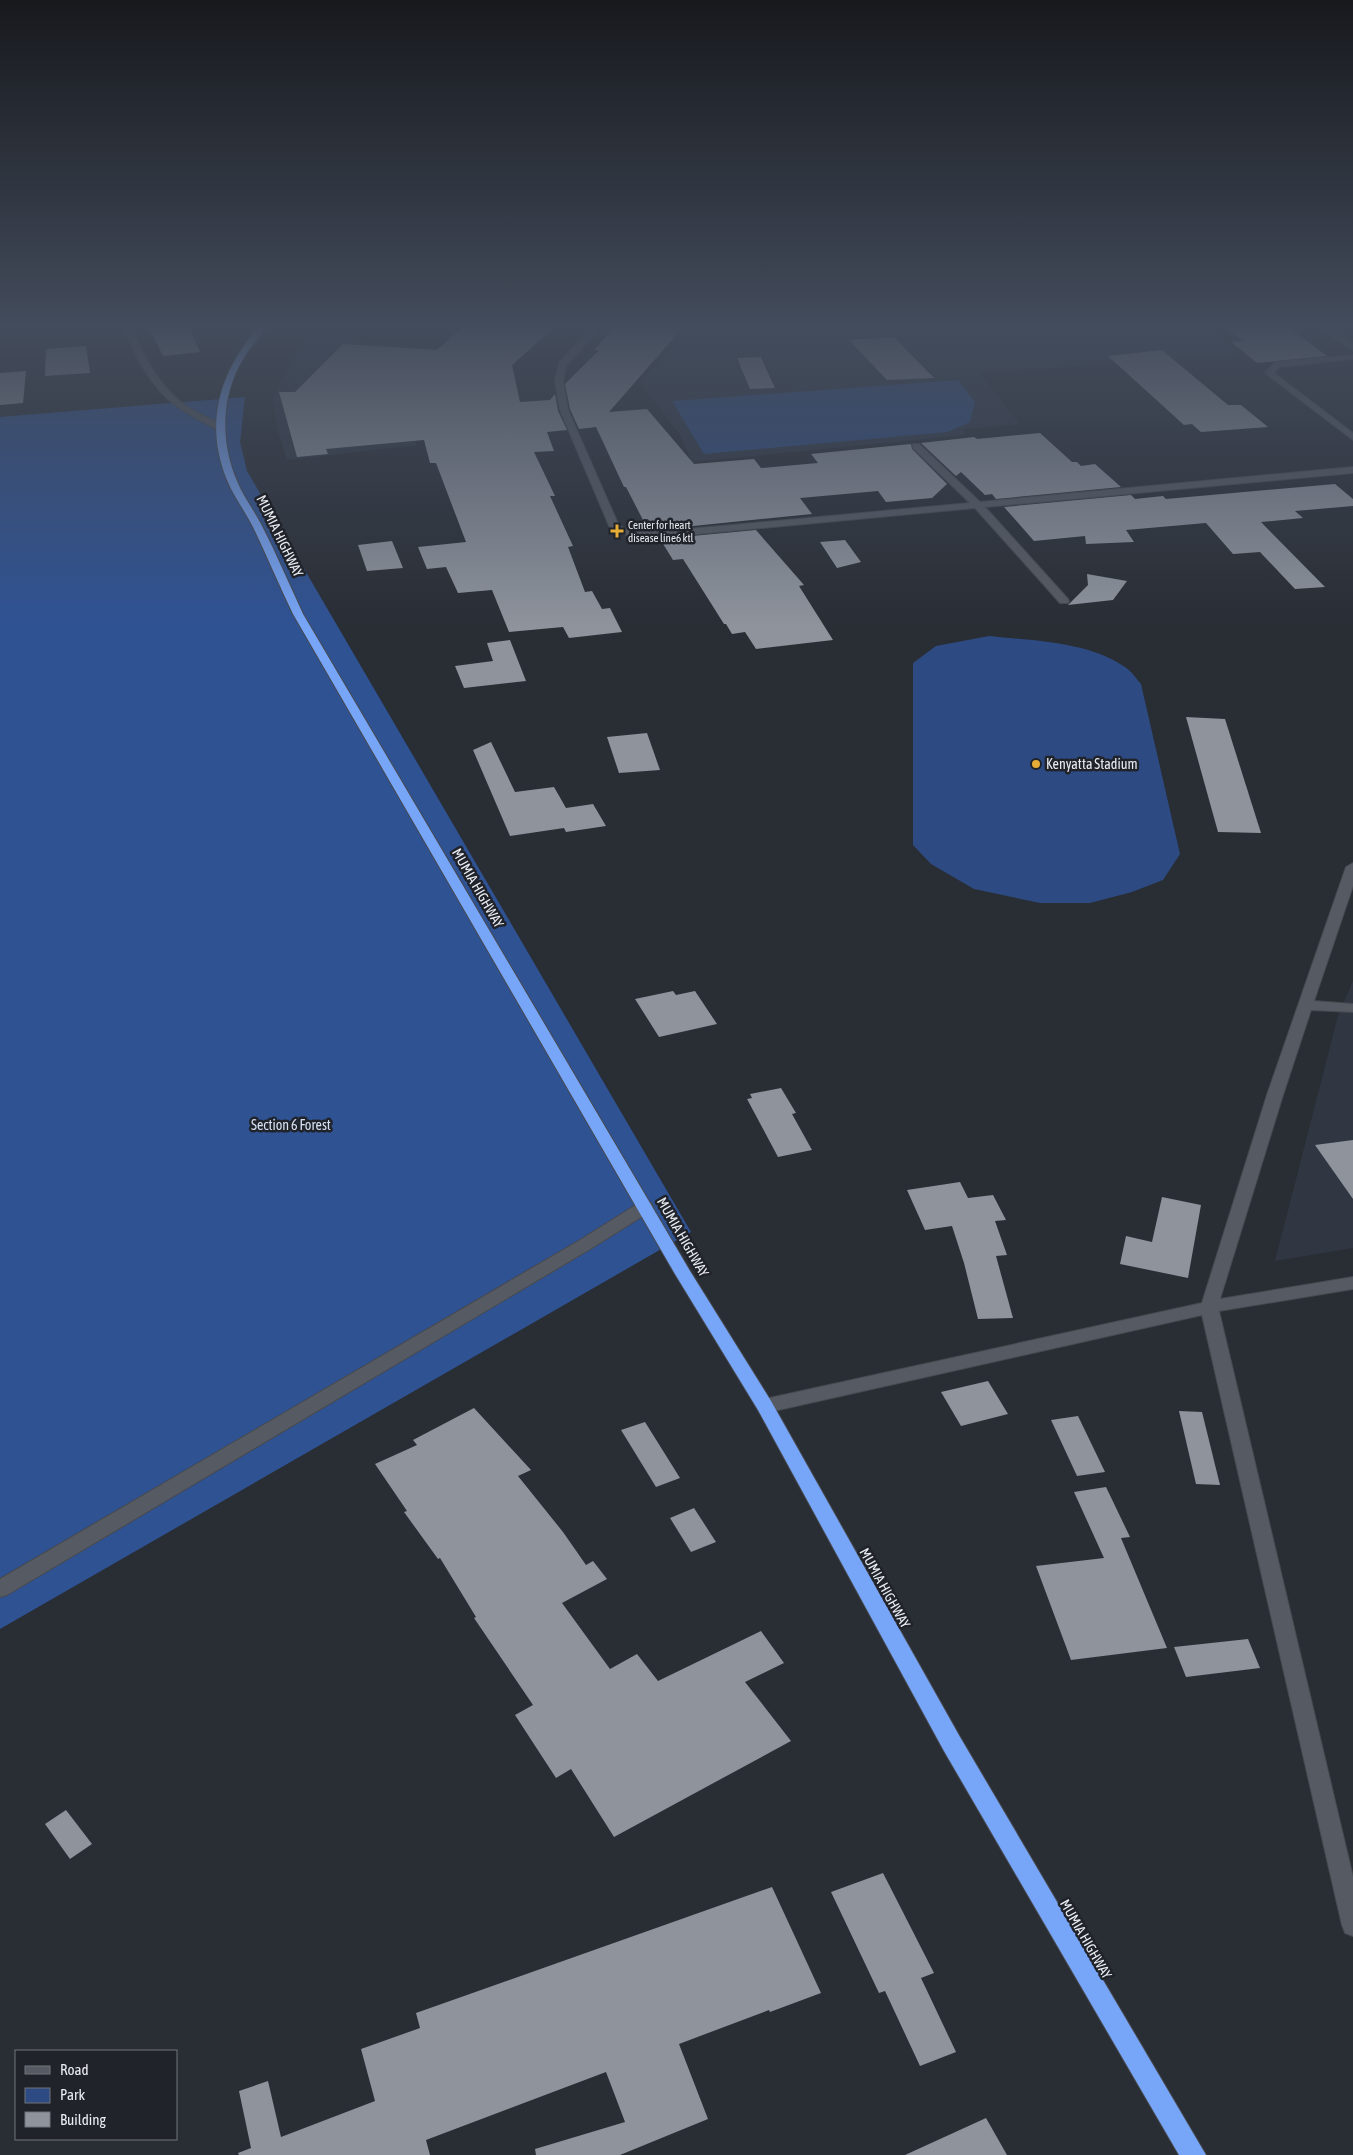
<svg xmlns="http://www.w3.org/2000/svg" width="1353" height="2155" font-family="'Asap Condensed',sans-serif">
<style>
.built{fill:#303743}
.green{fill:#2d4b82}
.forest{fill:#2f5293}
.building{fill:#8e939c}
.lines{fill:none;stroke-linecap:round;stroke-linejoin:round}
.minor-casing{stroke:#46494f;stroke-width:2}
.highway-casing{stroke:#46494f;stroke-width:2}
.minor{fill:#565a62;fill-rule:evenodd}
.highway{fill:#77a5f7;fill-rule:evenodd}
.poi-dot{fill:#e5ad36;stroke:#20232a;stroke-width:2}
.labels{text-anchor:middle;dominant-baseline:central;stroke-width:5;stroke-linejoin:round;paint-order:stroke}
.far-poi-label{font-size:11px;fill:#eaedf2;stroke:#20232a;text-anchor:start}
.street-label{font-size:14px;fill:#eaedf2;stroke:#20232a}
.poi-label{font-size:14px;fill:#eaedf2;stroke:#20232a;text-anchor:start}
.park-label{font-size:14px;fill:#d6e1f4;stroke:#20232a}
</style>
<rect width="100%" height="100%" fill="#292d34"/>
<g class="built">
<polygon points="694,325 1202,325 1240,354 979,373 1020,424 963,429 966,435 692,462 680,435 640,382"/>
<polygon points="308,340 433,348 424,362 407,429 417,445 287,460 278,431 273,397 296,354"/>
<polygon points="1353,981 1353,1248 1275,1261 1338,1016"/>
</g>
<g class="green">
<polygon points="958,380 975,402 970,422 948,432 704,454 672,401"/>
<path d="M989,636C1034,641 1086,641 1125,667C1131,671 1136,678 1141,684L1180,854L1163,880L1132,892L1090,903H1040L974,889L931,864L913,845V663L936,646Z"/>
</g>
<polygon class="forest" points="245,397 240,442 247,471 691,1232 0,1629 0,417"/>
<g class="building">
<polygon points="148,325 188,325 200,352 163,356"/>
<polygon points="465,325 557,325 512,365 520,402 550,400 555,394 558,411 567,430 547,432 554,451 534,452 555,496 550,496 573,546 568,547 585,592 592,591 602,609 610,608 622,632 569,638 563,627 509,632 492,590 458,593 446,567 427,569 418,547 466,542 436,463 430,463 424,440 326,449 328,454 297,457 279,392 295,392 343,344 437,350"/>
<polygon points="616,325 685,325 609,412 647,409 694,464 754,459 761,468 818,463 811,454 911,444 912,449 947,484 932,498 886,502 878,491 800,498 812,514 654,530 648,519 643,520 626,487 624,487 596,427 579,429 570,409 565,384 599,350 594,350"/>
<polygon points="1223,325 1286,325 1327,356 1257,363 1231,342 1243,341"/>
<polygon points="894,337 934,378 887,380 849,340"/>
<polygon points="86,346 90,373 45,376 46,349"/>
<polygon points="1162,350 1228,405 1241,405 1268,427 1201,432 1192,424 1184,425 1108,356"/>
<polygon points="761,357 768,373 775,388 750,389 737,358"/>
<polygon points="26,371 23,403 0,405 0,373"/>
<polygon points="1040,433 1072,462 1077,462 1081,466 1095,464 1121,487 996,499 992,494 985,495 961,472 956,476 921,443 974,437 977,439"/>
<polygon points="1335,484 1353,499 1353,506 1295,511 1303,518 1261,522 1325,587 1295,589 1260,552 1233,554 1206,523 1126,530 1134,542 1086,544 1085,536 1034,541 1004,507 1131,495 1135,499 1163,496 1166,499"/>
<polygon points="756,530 804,585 799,586 833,640 756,649 745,632 732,634 726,624 724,624 683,559 673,560 660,539"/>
<polygon points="845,540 861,562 837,568 820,542"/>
<polygon points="392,541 403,568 367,571 358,545"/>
<polygon points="1087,574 1127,581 1113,600 1068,605 1088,585"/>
<polygon points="510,640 526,681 464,688 455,666 493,661 487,643"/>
<polygon points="1186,717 1225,719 1261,833 1218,832"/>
<polygon points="647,733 660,770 619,773 607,737"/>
<polygon points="491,742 515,792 554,787 566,808 593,804 606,826 566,832 564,828 510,836 473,750"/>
<polygon points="673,991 676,995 695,991 717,1024 659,1037 635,999"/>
<polygon points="781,1088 796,1113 792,1114 812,1150 778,1157 747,1099 752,1098 750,1094"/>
<polygon points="1353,1140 1353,1199 1315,1145"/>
<polygon points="960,1182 968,1198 993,1195 1006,1220 995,1221 1007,1255 996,1256 1013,1318 978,1319 964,1263 952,1226 925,1230 907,1190"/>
<polygon points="1162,1197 1201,1205 1188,1278 1120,1264 1126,1236 1152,1242"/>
<polygon points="988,1381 1008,1414 961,1426 941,1392"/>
<polygon points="474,1408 531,1470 518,1476 563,1532 586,1565 593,1561 607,1579 562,1603 610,1669 637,1654 658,1681 761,1631 784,1663 745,1682 791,1741 614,1837 571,1769 556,1778 515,1715 533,1705 474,1618 476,1617 440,1558 438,1559 404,1512 407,1511 375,1464 417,1445 413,1440"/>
<polygon points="1179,1411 1202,1412 1220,1485 1196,1484"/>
<polygon points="1078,1416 1105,1472 1077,1476 1051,1420"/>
<polygon points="645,1422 680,1478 656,1487 621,1430"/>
<polygon points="1106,1487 1130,1537 1121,1538 1167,1648 1071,1660 1036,1566 1104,1558 1074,1492"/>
<polygon points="694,1508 716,1542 691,1552 670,1518"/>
<polygon points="1248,1639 1260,1668 1186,1677 1174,1647"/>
<polygon points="66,1810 92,1844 70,1859 45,1824"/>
<polygon points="883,1873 934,1973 921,1978 956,2052 920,2066 885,1991 879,1993 831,1892"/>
<polygon points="772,1887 821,1993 770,2012 769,2010 679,2044 708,2119 620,2155 536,2155 535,2149 625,2122 606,2072 426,2140 430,2155 239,2155 238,2153 251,2148 239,2091 268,2081 281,2137 375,2101 361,2049 420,2028 416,2013"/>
<polygon points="986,2118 1007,2155 905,2155"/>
</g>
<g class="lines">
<defs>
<g id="minor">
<path d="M123,325H131C143,355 158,386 185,405C196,413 210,418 222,425V429H216C204,422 190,416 179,408C151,389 135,356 123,325Z"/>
<polygon points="594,325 603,325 566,366 563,381 568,410 619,526 635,532 666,531 970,503 913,448 913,444 919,444 980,502 1353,467 1353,473 985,507 1068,599 1069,601 1068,603 1060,603 975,508 666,537 634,538 610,528 560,410 555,381 559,363"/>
<polygon points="1314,325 1324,325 1353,344 1353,350"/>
<polygon points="1353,355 1353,359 1279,367 1274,373 1353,433 1353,440 1265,373 1276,362"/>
<polygon points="1353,863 1353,886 1314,1001 1353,1004 1353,1012 1311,1010 1283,1095 1220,1299 1353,1277 1353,1289 1219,1311 1353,1877 1353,1936 1345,1933 1342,1925 1202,1315 765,1413 759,1411 756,1406 759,1401 765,1399 1202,1303 1267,1095 1346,867"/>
<polygon points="645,1202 651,1203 653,1207 651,1211 592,1248 7,1595 0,1597 0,1579 580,1240 639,1203"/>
</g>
<path id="highway" d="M260,325H269C260,336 250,347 243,359C221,395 220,442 237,481C243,496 253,509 261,524C276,553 289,584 303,614L690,1271L771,1401L960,1737L1206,2155H1179L944,1751L758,1410L675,1274L293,614C279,585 267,556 253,527C245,511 234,497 227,480C203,422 221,370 260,325Z"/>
</defs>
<use href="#minor" class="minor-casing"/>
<use href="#highway" class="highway-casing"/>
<use href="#minor" class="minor"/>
<use href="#highway" class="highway"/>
</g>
<linearGradient id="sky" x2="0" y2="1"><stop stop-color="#17191d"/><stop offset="0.52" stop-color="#434c5c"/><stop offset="1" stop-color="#434c5c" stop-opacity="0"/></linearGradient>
<rect width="1353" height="627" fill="url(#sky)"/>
<g class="poi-dot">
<path d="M614.5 523.5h5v5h5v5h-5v5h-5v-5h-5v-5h5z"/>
<circle cx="1036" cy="764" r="5"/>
</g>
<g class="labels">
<g class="far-poi-label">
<text x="628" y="525">Center for heart<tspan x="628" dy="13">disease line6 ktl</tspan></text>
</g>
<g class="street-label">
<text transform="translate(280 536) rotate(64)">MUMIA HIGHWAY</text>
<text transform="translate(478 888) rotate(60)">MUMIA HIGHWAY</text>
<text transform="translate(683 1237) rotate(60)">MUMIA HIGHWAY</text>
<text transform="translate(885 1588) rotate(61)">MUMIA HIGHWAY</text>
<text transform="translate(1086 1939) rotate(60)">MUMIA HIGHWAY</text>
</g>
<g class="poi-label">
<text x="1046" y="764">Kenyatta Stadium</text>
</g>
<g class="park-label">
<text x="291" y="1125">Section 6 Forest</text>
</g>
</g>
<rect x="15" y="2050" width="162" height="90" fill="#20232a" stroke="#71747a"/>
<rect x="25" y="2066" width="25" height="8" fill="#565a62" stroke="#71747a"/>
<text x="60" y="2075" font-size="15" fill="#eaedf2">Road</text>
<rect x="25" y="2088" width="25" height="15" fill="#2d4b82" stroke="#71747a"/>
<text x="60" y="2100" font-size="15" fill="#eaedf2">Park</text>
<rect x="25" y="2112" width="25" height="15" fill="#8e939c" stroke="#71747a"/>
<text x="60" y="2125" font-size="15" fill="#eaedf2">Building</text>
</svg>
